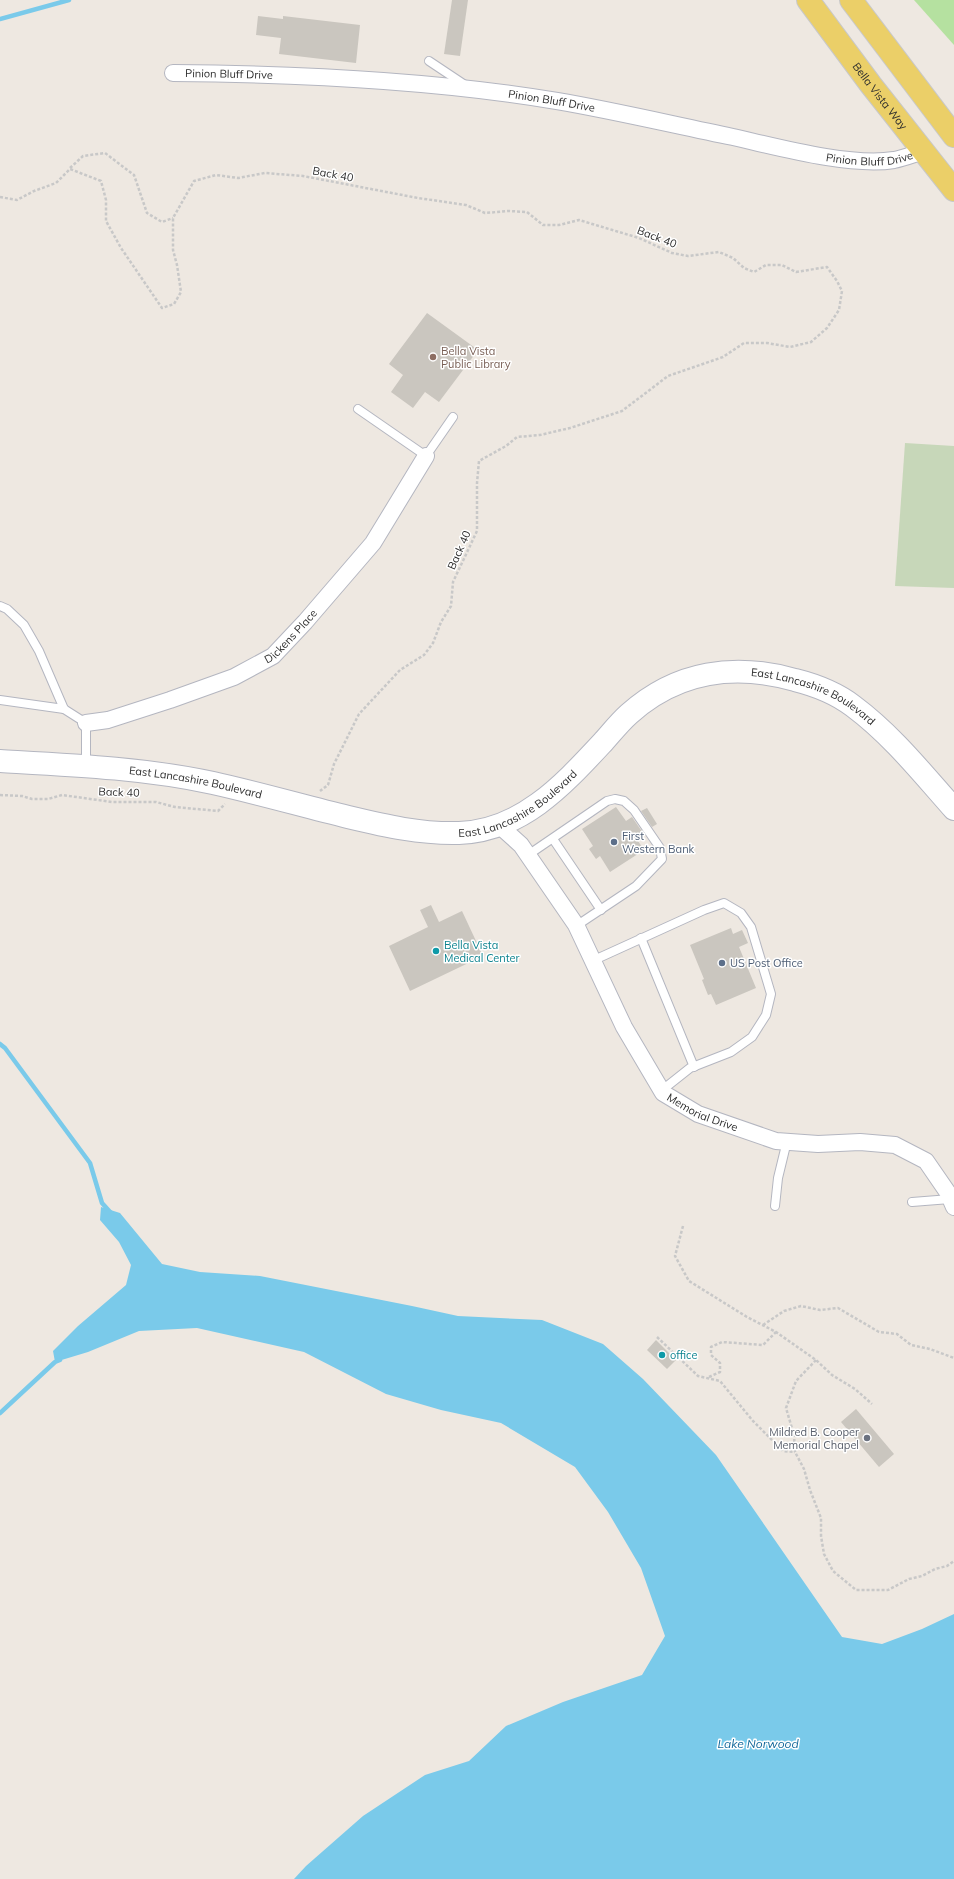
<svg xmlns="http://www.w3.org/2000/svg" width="954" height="1879" font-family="Mulish,sans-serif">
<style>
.green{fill:#b5e1a0}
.cemetery{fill:#c7d7b9}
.water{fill:#7acaea}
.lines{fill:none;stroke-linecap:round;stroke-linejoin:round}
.stream{stroke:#7acaea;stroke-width:4.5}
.building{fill:#cac6bf}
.service-casing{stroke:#b4b6c0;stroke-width:10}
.minor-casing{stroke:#b4b6c0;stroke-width:18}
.secondary-casing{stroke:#b4b6c0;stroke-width:24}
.primary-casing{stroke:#c8c8c8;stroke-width:24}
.path{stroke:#c8c8c8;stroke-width:2.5;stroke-dasharray:3 2;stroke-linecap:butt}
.service{stroke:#fff;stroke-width:8}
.minor{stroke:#fff;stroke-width:16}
.secondary{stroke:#fff;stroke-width:22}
.primary{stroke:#ebcf68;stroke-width:22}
.education-dot{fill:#8d6e63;stroke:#fff;stroke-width:1.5}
.service-dot{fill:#5c6f8a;stroke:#fff;stroke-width:1.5}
.culture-dot{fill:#0f9aa8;stroke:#fff;stroke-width:1.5}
.worship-dot{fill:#6b7280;stroke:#fff;stroke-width:1.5}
.labels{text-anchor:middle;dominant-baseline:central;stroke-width:3;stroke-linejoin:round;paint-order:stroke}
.street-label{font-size:11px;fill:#2d2d2d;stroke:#fff}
.education-label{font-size:11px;fill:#785e54;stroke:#fff;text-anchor:start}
.service-label{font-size:11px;fill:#4e5e75;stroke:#fff;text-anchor:start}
.culture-label{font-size:11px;fill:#0d838f;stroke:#fff;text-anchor:start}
.worship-label{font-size:11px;fill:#5b616d;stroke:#fff;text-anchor:end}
.water-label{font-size:12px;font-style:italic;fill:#14699b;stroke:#fff}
</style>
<rect width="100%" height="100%" fill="#eee8e1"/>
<polygon class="green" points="914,0 954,0 954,45"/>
<polygon class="cemetery" points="905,443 954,446 954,588 895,586"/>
<polygon class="water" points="101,1207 120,1213 162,1264 200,1272 260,1276 412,1306 458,1316 542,1320 603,1344 643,1379 716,1455 842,1637 882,1644 922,1629 954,1614 954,1879 294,1879 306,1866 363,1816 425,1775 469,1761 506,1726 563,1702 642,1675 665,1636 641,1568 608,1512 575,1467 501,1423 441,1410 386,1394 304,1352 197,1328 139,1331 88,1352 55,1362 53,1351 78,1326 126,1285 131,1265 119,1242 100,1220"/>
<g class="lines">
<g class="stream">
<polyline points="0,19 69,0"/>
<polyline points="0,1044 5,1048 90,1163 102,1203 111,1213"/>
<polyline points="0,1413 55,1362 60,1360"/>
</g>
</g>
<g class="building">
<polygon points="452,0 468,0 460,56 444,54"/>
<polygon points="258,16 283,19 283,16 360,25 356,63 279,54 281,38 256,35"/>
<polygon points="427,313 478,350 439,402 425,392 413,408 391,392 403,375 389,364"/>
<polygon points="616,807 626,821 632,817 643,833 636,838 644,850 610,872 600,856 596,859 589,849 593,846 582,829"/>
<polygon points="647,808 657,824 652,827 641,811"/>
<polygon points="431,905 439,922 462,911 483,956 410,991 389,946 428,927 420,910"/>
<polygon points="731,928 733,934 742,930 748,943 739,947 756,988 716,1005 711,994 708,995 702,980 704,979 690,945"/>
<polygon points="656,1340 676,1360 667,1369 647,1350"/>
<polygon points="856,1409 894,1454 879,1467 841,1422"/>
</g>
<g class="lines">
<defs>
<g id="service">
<polyline points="429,61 465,85"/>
<polyline points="358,409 426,456 453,417"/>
<polyline points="0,606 7,609 24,625 39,651 64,709 86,723 86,765"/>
<polyline points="0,700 64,709"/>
<polyline points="553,839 601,910"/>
<polyline points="528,855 607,801 615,799 624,801 634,810 660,848 662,859 636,886 576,926"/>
<polyline points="641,938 694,1067"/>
<polyline points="592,961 704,910 724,903 741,913 751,927 771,994 766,1015 752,1037 731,1052 690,1068 661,1091"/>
<polyline points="912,1202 950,1199"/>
<polyline points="775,1206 778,1178 787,1141"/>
</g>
<g id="minor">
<path id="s1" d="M173,73C300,74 432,80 557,101C616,111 674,125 733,137C777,147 850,167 894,160C904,158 914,154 924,151"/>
<path id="s2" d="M86,723L108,720L170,700L234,677L273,656L305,622L373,543L426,456"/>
<path id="s3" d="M500,826L521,845L576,925L624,1027L663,1093L698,1114L776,1141L818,1144L860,1142L895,1145L926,1161L948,1193L954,1207"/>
</g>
<g id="secondary">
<path id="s4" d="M0,761C71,765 143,768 213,783C258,793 303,806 348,817C386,826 420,834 459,833C522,831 564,784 604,741C612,732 620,722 629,714C677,671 735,663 795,680C815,685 836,693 853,706C892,735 922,773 954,809"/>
</g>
<g id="primary">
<path id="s5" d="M808,0L871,85L954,190"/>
<polyline points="851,0 954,136"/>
</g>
</defs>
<use href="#service" class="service-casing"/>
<use href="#minor" class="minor-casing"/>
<use href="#secondary" class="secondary-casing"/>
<use href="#primary" class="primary-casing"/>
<g class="path">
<polyline points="70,168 83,156 105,153 134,175 147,213 162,222 173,218"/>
<polyline points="0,197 17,200 34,191 56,183 70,169 101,181 106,200 106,221 121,248 162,308 174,304 181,292 177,265 173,250 173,218 194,181 216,175 238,178 265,173 303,176 418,198 466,205 485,213 508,211 527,212 543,225 559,225 579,220 639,238 672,253 688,256 719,252 733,258 744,268 754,272 766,265 782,265 796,272 827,267 837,281 842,291 839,310 827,328 811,342 790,347 767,343 744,343 723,357 668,376 622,411 570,428 540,435 517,437 506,446 479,461 477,483 477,531 453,582 451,606 441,622 433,643 424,655 400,670 359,714 334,764 328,785 320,791"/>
<polyline points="0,795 22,796 32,799 48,799 62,795 112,802 156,802 175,807 218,811 225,804"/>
<polyline points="683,1226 675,1256 689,1281 747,1317 776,1332 816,1360 832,1375 855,1389 872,1404"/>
<polyline points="763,1325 784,1311 801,1306 820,1310 838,1308 879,1332 897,1334 911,1345 930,1349 954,1358"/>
<polyline points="657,1337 698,1376 720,1381 753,1421 783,1451 795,1452"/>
<polyline points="816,1360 796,1381 786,1408 794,1435 795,1452 804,1469 810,1490 821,1518 821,1536 824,1554 833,1571 856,1590 888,1590 909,1579 922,1576 935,1569 947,1566 954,1561"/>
<polyline points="709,1377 720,1372 720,1363 711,1355 711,1347 722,1342 763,1345 776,1332"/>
</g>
<use href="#service" class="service"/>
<use href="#minor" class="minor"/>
<use href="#secondary" class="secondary"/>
<use href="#primary" class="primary"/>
</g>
<circle class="education-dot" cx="433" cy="357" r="4"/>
<g class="service-dot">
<circle cx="614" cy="842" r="4"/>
<circle cx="722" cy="963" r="4"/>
</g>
<g class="culture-dot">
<circle cx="436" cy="951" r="4"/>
<circle cx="662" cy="1355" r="4"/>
</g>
<circle class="worship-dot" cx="867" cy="1438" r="4"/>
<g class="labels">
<g class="street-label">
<text stroke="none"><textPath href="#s1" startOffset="56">Pinion Bluff Drive</textPath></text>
<text stroke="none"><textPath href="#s5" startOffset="120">Bella Vista Way</textPath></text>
<text stroke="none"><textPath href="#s1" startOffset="380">Pinion Bluff Drive</textPath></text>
<text stroke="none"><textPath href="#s1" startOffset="704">Pinion Bluff Drive</textPath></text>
<text transform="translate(333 174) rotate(10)">Back 40</text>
<text transform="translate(657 237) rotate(21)">Back 40</text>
<text transform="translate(459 550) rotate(-66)">Back 40</text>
<text stroke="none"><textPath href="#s2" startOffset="226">Dickens Place</textPath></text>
<text stroke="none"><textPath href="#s4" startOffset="880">East Lancashire Boulevard</textPath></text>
<text stroke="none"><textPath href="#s4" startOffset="197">East Lancashire Boulevard</textPath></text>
<text transform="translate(119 792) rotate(2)">Back 40</text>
<text stroke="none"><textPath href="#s4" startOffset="533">East Lancashire Boulevard</textPath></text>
<text stroke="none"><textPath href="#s3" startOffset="359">Memorial Drive</textPath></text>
</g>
<g class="education-label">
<text x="441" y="351">Bella Vista<tspan x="441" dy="13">Public Library</tspan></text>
</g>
<g class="service-label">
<text x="622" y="836">First<tspan x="622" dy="13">Western Bank</tspan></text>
<text x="730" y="963">US Post Office</text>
</g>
<g class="culture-label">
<text x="444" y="945">Bella Vista<tspan x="444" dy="13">Medical Center</tspan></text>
<text x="670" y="1355">office</text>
</g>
<g class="worship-label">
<text x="859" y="1432">Mildred B. Cooper<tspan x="859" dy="13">Memorial Chapel</tspan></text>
</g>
<g class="water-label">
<text x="758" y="1743">Lake Norwood</text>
</g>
</g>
</svg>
